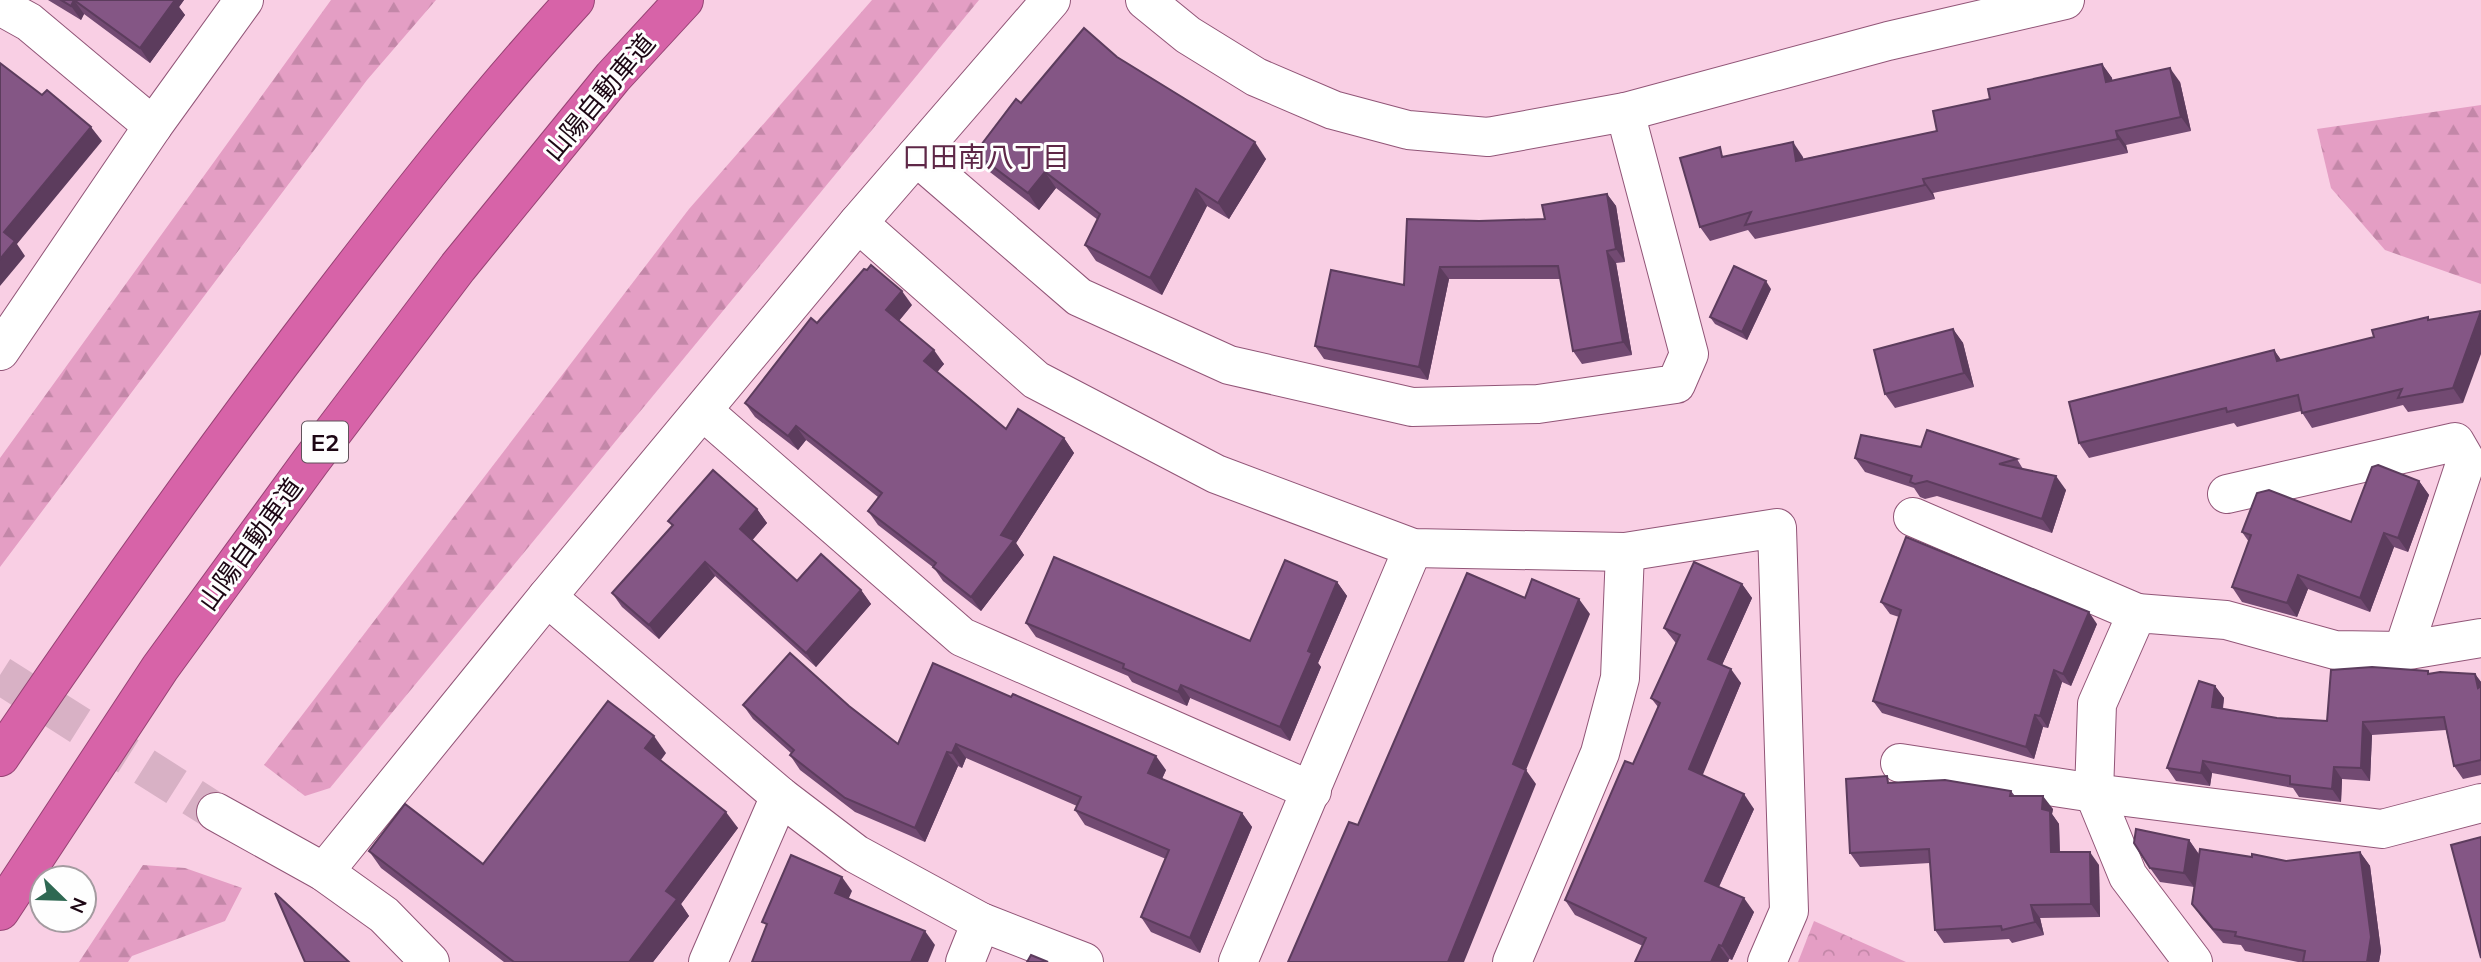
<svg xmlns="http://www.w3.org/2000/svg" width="2481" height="962" font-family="Mulish,'Noto Sans JP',sans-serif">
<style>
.forest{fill:url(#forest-firs)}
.park{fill:url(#park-crowns)}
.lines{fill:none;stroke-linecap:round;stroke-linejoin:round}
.minor-tunnel{stroke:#d8b1c5;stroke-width:38;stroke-dasharray:38 19;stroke-linecap:butt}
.minor-casing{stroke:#915577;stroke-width:40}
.tertiary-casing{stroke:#915577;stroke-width:40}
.motorway-casing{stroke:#964374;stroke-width:40}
.minor{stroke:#fff;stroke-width:38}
.tertiary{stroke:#fff;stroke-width:38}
.motorway{stroke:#d763a8;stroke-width:38}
.wall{fill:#724a72}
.shaded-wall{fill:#5c3c5d}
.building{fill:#845685;stroke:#5c3c5d;stroke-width:2}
.labels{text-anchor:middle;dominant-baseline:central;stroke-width:6;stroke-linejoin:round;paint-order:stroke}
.shield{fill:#fefefe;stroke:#60515a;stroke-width:2}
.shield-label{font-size:24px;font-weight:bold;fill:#1d0714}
.street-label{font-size:26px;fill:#1d0714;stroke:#fefefe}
.neighbourhood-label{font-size:28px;fill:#5e2747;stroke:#fefefe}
</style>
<defs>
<pattern id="forest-firs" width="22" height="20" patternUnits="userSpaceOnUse" patternTransform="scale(1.75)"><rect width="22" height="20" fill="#e49ec4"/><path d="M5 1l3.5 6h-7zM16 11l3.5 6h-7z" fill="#c387a8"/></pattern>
<pattern id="park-crowns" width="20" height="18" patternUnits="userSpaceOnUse" patternTransform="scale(1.75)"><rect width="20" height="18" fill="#e49ec4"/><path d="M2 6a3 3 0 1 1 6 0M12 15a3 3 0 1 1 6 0" fill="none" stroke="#c387a8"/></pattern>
</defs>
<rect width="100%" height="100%" fill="#f9cfe4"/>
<g class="forest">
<polygon points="331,0 436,0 367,80 0,567 0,458"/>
<polygon points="872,0 979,0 330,788 305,796 264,765 689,209"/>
<polygon points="2481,105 2481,284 2385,250 2331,188 2317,129"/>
<polygon points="143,865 185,868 242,888 225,921 132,956 128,962 79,962"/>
</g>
<polygon class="park" points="1814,921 1906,962 1798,962"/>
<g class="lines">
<polyline class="minor-tunnel" points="0,675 216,812"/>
<defs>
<g id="minor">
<polyline points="0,6 29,22 153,126"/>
<polyline points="916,156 1079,297 1229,365 1412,407 1538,404 1676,384 1689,354 1625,112"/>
<polyline points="858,223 1036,380 1216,474 1413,548 1625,552 1777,528 1789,911 1767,962"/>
<polyline points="0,351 153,126 244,0"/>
<polyline points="703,411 962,637 1312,791"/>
<polyline points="2227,494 2455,442 2466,461 2403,651"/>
<polyline points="1913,517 2137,613"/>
<polyline points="547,597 780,796 856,854 981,922 1084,962"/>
<polyline points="1900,763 2094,793 2382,829 2481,803"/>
<polyline points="216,812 324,872 384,915 430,962"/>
<polyline points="324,872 547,597 858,223 1051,0"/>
<polyline points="708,962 780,796"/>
<polyline points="965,962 981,922"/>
<polyline points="1238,962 1413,548"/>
<polyline points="1512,962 1600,753 1620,678 1625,552"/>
<polyline points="2193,962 2128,876 2094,793 2097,704 2137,613 2226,620 2335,650 2403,651 2481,638"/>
</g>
<polyline id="tertiary" points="1145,0 1188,35 1256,77 1333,110 1408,130 1488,137 1625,112 1888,41 2065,0"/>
<g id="motorway">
<path d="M0,757C103,605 209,456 321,310C402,204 485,98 575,0"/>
<polyline points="0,911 160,668 311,461 458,267 613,77 684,0"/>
</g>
</defs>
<use href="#minor" class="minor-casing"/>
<use href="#tertiary" class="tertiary-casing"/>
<use href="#motorway" class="motorway-casing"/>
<use href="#minor" class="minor"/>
<use href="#tertiary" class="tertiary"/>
<use href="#motorway" class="motorway"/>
</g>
<g class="wall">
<polygon points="48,0 184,0 179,7 185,15 150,63 84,14 81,20"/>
<polygon points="1117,57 1266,159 1229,219 1207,206 1162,295 1096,261 1085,245 1098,220 1056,188 1039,210 986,169 975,153 1021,103"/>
<polygon points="2102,64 2112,78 2112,81 2180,82 2191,131 2126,145 2128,153 1933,193 1935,199 1755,239 1748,230 1710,241 1700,227 1726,156 1803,157 1803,159 1937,131 1990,99"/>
<polygon points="1607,194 1616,206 1625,262 1616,263 1632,355 1582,364 1573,351 1560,279 1449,279 1428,380 1324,359 1315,346 1404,285 1479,221 1545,219"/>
<polygon points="1771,289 1747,340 1715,324 1710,317"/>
<polygon points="912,305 899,321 944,364 937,372 1006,429 1064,438 1074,453 1016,543 1024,555 981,611 943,581 934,568 878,525 868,511 878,497 806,440 798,450 755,417 745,403"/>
<polygon points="2428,317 2463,403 2408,412 2403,405 2312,428 2301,411 2237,427 2234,423 2089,458 2079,443 2274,350 2281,360 2374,337"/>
<polygon points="1953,329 1963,343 1974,387 1895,408 1885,394"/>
<polygon points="1921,447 2017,459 2023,469 2066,490 2052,533 1937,496 1925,499 1920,497 1914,488 1865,472 1855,458"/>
<polygon points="2419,481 2429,495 2408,552 2394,547 2370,612 2308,589 2297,617 2242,602 2232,587 2249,542 2242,532 2351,522"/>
<polygon points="757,509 767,523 752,540 797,581 861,590 871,604 816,667 715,576 659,639 622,607 612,593 672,526 668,521"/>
<polygon points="1337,582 1347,596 1318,663 1321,667 1290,741 1190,698 1187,706 1132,682 1128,676 1036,637 1026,623 1250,641"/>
<polygon points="1742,584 1752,598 1722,665 1741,683 1702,775 1754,809 1719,887 1754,912 1732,960 1729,959 1728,962 1635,962 1643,946 1575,915 1565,900 1633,764 1658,707 1651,698 1676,643 1675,642 1664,628"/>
<polygon points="1881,602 2097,624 2071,686 2062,682 2048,728 2043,727 2034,759 1882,713 1873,701 1899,617 1890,614"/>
<polygon points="933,663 1166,770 1162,779 1242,813 1252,827 1200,953 1151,932 1141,917 1166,859 1085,825 1075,810 1077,806 966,758 962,768 958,766 925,842 855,812 800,770 790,755 792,754 753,719 743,705 849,706 898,744"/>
<polygon points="2428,671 2430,674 2475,674 2481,682 2481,775 2463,779 2454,766 2446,730 2372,735 2370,781 2342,779 2341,802 2299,797 2293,788 2212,773 2210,786 2176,781 2167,768 2215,686 2224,698 2223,709 2277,718 2327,721"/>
<polygon points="666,753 661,760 738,828 681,904 689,916 653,962 504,962 381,868 369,851 483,864"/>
<polygon points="1892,783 2011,791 2015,796 2053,809 2052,814 2059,824 2060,852 2099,865 2100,917 2040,918 2044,935 2012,943 2009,939 1944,943 1935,930 1930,863 1860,867 1850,853"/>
<polygon points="2189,840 2199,854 2286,861 2360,852 2370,866 2381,951 2379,962 2298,962 2245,951 2241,945 2223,943 2202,918 2192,904 2194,887 2160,882 2150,868"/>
</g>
<g class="shaded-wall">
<polygon points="74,0 84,14 81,20 71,6"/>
<polygon points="171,0 184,0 179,7 185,15 150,63 140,48"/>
<polygon points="2102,64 2112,78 2116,97 2106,82"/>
<polygon points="2170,68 2180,82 2191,131 2181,117"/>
<polygon points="91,127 102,141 17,244 25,256 0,286 0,259 4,232"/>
<polygon points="2116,131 2126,145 2128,153 2118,139"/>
<polygon points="1255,142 1266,159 1229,219 1218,203"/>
<polygon points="1793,142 1803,157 1806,175 1796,161"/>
<polygon points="1045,172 1056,188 1039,210 1028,193"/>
<polygon points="1923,179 1933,193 1935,199 1925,185"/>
<polygon points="1196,189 1207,206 1162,295 1150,278"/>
<polygon points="1607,194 1616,206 1625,262 1616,249"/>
<polygon points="1607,251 1616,263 1632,355 1623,342"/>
<polygon points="1440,267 1449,279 1428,380 1419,367"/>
<polygon points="1766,281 1771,289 1747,340 1742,332"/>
<polygon points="902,291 912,305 896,324 886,310"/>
<polygon points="2481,312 2481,354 2463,403 2453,388"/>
<polygon points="1953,329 1963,343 1974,387 1964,373"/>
<polygon points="934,350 944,364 934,376 924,361"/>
<polygon points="2274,350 2284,364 2277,361"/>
<polygon points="796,426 806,440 798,450 788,436"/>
<polygon points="1064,438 1074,453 1016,543 1024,555 981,611 971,597 1001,535"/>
<polygon points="2056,476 2066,490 2052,533 2042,519"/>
<polygon points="2419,481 2429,495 2408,552 2398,538"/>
<polygon points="757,509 767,523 750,543 740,529"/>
<polygon points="2384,533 2394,547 2370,612 2360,598"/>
<polygon points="705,562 715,576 659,639 649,625"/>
<polygon points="2298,575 2308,589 2297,617 2287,603"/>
<polygon points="1337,582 1347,596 1318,663 1321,667 1290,741 1280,727 1308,651"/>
<polygon points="1742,584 1752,598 1718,674 1708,659"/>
<polygon points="861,590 871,604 816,667 806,653"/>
<polygon points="1579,599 1590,614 1526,770 1536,784 1464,962 1448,962 1513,764"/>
<polygon points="2089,612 2097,624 2071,686 2063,674"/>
<polygon points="1731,669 1741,683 1699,784 1689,769"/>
<polygon points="2054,670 2062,682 2048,728 2040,716"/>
<polygon points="2475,674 2481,682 2481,692 2478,688"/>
<polygon points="1181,685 1190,698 1187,706 1178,692"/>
<polygon points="2215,686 2224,698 2221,719 2212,707"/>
<polygon points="2035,715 2043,727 2034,759 2026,747"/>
<polygon points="2363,722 2372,735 2370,781 2361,768"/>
<polygon points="654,736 666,753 657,764 645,748"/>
<polygon points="956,744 966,758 962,768 952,753"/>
<polygon points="947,752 958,766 925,842 915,828"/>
<polygon points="1156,756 1166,770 1158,787 1148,773"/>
<polygon points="2203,761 2212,773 2210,786 2201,773"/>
<polygon points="2334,767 2342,779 2341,802 2332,789"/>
<polygon points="1744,794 1754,809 1715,895 1705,881"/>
<polygon points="2043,796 2053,809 2052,814 2059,824 2060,865 2051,852 2042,809"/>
<polygon points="726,812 738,828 681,904 689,916 653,962 629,962 666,891"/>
<polygon points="1242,813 1252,827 1200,953 1190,938"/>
<polygon points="2189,840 2199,855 2194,887 2184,873"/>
<polygon points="2090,852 2099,865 2100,917 2091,904"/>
<polygon points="2360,852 2370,866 2381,951 2379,962 2367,962"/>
<polygon points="842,877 852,891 845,907 835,893"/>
<polygon points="1744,898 1754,912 1732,960 1722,946"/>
<polygon points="2031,905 2040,918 2044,935 2035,922"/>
<polygon points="925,931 935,945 928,962 911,962"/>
<polygon points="1719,945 1729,959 1728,962 1711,962"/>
</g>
<g class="building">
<polygon points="61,0 74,0 71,6"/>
<polygon points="74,0 175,0 140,48"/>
<polygon points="1084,28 1117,57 1255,142 1218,203 1196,189 1150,278 1085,245 1100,214 1045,172 1028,193 975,153 1016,99 1021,103"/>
<polygon points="0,63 42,95 47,90 91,127 4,232 15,241 0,259"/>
<polygon points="2102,64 2106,82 2170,68 2181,117 2116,131 2118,139 1923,179 1925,185 1745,225 1751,212 1700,227 1680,158 1720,147 1722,157 1793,142 1796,161 1937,131 1933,111 1990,99 1988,89"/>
<polygon points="1607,194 1616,249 1607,251 1623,342 1573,351 1558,266 1440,267 1419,367 1315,346 1331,270 1404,285 1407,219 1479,221 1545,219 1542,205"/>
<polygon points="871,265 902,291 886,310 934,350 924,361 1006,429 1018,409 1064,438 1001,535 1014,540 971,597 933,567 936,563 868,511 882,493 796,426 788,436 745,403 811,318 817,323 864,269 867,270"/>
<polygon points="1734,266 1766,281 1742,332 1710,317"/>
<polygon points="2481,311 2453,388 2398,398 2402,389 2302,413 2298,395 2227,412 2226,408 2079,443 2069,402 2274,350 2277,361 2374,337 2372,330 2428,317 2428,320"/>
<polygon points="1953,329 1964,373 1885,394 1874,350"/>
<polygon points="1927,430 2017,459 1999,464 2056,476 2042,519 1927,481 1915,484 1910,482 1912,476 1855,458 1861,435 1921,447"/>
<polygon points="2378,465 2419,481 2398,538 2384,533 2360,598 2298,575 2287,603 2232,587 2251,535 2242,532 2257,493 2269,490 2351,522 2372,467"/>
<polygon points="713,470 757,509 740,529 797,581 821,554 861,590 806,653 705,562 649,625 612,593 673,525 668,521"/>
<polygon points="1906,537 2089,612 2063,674 2054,670 2040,716 2035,715 2026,747 1873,701 1901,610 1881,602"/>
<polygon points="1054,557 1250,641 1285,560 1337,582 1308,651 1312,653 1280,727 1181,685 1178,692 1123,668 1124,664 1026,623"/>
<polygon points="1694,562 1742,584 1708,659 1731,669 1689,769 1744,794 1705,881 1744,898 1722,946 1719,945 1711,962 1635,962 1646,938 1565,900 1625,761 1633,764 1660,703 1651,698 1680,635 1664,628"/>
<polygon points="1467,573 1525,598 1532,579 1579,599 1513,764 1526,770 1448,962 1288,962 1349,822 1358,825"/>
<polygon points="790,653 849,706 898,744 933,663 1011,697 1013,694 1156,756 1148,773 1242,813 1190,938 1141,917 1169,850 1075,810 1081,797 956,744 952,753 947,752 915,828 845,798 790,755 794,750 743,705"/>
<polygon points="2372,667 2428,671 2428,674 2440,672 2475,674 2478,688 2481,686 2481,760 2454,766 2444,717 2363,722 2361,768 2334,767 2332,789 2290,784 2290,776 2203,761 2201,773 2167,768 2199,681 2215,686 2212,707 2277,718 2327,721 2331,670"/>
<polygon points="608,701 654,736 645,748 726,812 666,891 677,899 629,962 514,962 369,851 405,804 483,864"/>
<polygon points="1887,776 1888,783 1945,780 2011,791 2010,796 2043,796 2042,809 2050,811 2051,852 2090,852 2091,904 2031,905 2035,922 2002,930 2001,926 1935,930 1929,849 1850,853 1846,779"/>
<polygon points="2136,829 2189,840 2184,873 2150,868 2134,843"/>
<polygon points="2481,837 2481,958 2451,845"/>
<polygon points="2200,849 2252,857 2252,854 2286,861 2360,852 2371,937 2367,962 2303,962 2305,951 2235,936 2236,932 2213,929 2192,904"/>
<polygon points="791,855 842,877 835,893 925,931 911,962 752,962 767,924 762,922"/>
<polygon points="275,893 349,962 305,962"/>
<polygon points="1031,955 1048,962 1027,962"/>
</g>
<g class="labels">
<rect class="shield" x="302" y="421.5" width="46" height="41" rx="5"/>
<g class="shield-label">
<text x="325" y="442">E2</text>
</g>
<g class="street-label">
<text transform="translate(599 97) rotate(-50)">山陽自動車道</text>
<text transform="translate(250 544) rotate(-54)">山陽自動車道</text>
</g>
<g class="neighbourhood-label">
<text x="986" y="156">口田南八丁目</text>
</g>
</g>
<g transform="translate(63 899) rotate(113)"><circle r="33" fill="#fefefe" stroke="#a49ba0" stroke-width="2"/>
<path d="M0-5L12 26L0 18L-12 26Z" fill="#2e6852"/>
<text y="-10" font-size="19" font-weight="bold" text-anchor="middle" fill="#1d0714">N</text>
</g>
</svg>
